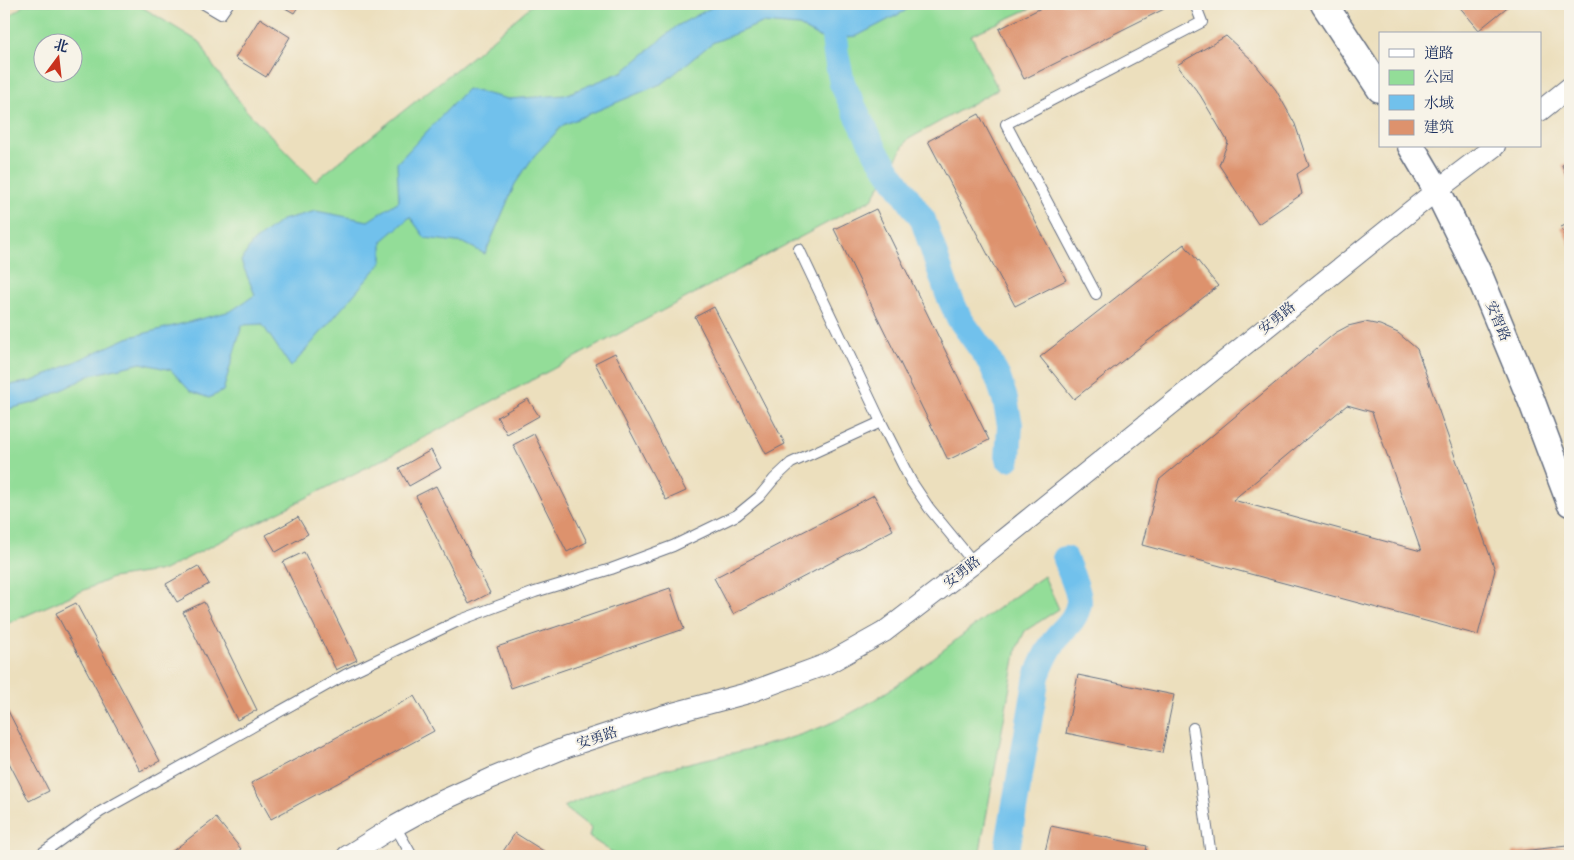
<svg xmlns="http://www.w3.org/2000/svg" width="1574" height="860" font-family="'IM FELL French Canon','Noto Serif SC',serif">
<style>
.green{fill:#93dd98;stroke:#57867b;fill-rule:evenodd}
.water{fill:#71c1ec;stroke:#4678a5}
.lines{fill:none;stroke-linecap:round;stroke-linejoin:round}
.canal{stroke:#71c1ec;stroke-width:26}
.building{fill:#dd926d;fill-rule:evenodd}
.service-casing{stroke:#646d7f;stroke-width:12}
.minor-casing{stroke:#646d7f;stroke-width:22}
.tertiary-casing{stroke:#646d7f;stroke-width:29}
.service{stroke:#fff;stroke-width:10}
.minor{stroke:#fff;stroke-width:20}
.tertiary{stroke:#fff;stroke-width:26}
.labels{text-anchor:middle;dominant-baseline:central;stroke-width:4;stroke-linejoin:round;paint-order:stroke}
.street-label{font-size:14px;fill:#1b2f5e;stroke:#f7f3e8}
</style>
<rect width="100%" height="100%" fill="#f7f3e8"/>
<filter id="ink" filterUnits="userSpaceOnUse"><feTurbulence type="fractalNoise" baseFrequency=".02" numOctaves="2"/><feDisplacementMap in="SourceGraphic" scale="10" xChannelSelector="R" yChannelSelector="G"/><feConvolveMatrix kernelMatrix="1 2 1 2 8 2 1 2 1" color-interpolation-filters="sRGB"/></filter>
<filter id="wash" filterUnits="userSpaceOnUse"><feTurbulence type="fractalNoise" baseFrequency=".0096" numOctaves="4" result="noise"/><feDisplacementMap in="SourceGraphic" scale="20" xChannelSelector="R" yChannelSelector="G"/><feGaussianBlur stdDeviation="1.12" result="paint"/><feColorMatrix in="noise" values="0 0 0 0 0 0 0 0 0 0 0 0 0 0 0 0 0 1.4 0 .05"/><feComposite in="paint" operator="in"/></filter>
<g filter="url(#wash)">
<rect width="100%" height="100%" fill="#ecdfbd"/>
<g class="green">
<path d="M25,4H137L201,43L213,66L246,110L315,181L474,55L533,4H1040L971,35L998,89L907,140L872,199L395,453L164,570L112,578L4,625V21ZM42,42H72V72H42Z"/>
<path d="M1044,576L1059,609L1025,631L1017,648L979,856H618L589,837L591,828L564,807C593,793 623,781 655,772C709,756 766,749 819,728C875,706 923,666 970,629C994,611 1019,593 1044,576Z"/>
</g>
<polygon class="water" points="718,4 910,4 905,11 857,36 823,39 799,26 762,23 712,43 663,83 563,125 534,156 515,184 485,254 464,243 425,238 410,217 382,241 382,262 291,367 262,324 242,325 223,391 209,398 190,391 171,370 141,363 91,375 38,402 4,410 4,386 33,381 127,338 231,311 255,295 241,261 253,242 282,220 316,211 368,221 399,201 397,163 467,89 508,99 565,95 624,71 677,26"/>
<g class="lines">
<g class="canal">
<polyline points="832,18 836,54 842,83 854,108 877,154 923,220 948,294 959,318 987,357 998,378 1005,399 1010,425 1008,458"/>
<path d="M1006,856L1037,676C1042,662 1048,650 1056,638C1066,626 1076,620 1079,603C1080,592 1069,570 1065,559"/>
</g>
</g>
<g id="blocks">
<g class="building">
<polygon points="278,4 300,4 294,13"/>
<polygon points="1049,4 1161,4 1164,9 1024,79 999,29"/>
<polygon points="1457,4 1511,4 1479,30"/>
<polygon points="260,18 290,37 266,77 235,58"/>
<polygon points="1226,36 1252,60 1276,90 1295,124 1309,166 1297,174 1302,194 1258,224 1219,165 1228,142 1200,95 1177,65"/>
<polygon points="979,114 1066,280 1015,306 928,141"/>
<polygon points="1570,162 1570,186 1562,165"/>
<polygon points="876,209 989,440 948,460 834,229"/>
<polygon points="1570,223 1570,246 1561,227"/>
<polygon points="1184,244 1218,286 1074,399 1040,357"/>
<polygon points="714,307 785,444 766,454 695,317"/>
<path d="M1365,322L1380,325L1398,333L1417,349L1427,377L1495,570L1478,635L1142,545L1159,480L1335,333L1348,326ZM1347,405L1372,412L1421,551L1233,500Z"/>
<polygon points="615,353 686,491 666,500 595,363"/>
<polygon points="528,399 539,416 507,434 497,417"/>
<polygon points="534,434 587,542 567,552 513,445"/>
<polygon points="431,450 441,468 409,486 399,468"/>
<polygon points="436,486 490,593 469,604 416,496"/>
<polygon points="874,495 893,530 733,614 714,578"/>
<polygon points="298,517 308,534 276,552 266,535"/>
<polygon points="304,552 357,660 336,670 283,562"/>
<polygon points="198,566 209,584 177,602 166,584"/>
<polygon points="670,588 684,629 511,688 497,647"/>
<polygon points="204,602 257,710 237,720 183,612"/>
<polygon points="76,603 160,761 140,771 56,613"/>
<polygon points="1078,675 1174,695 1162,753 1066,733"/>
<polygon points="414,696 434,731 271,819 251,783"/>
<polygon points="4,703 49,791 29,801 4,753"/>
<polygon points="216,818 241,849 232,856 166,856"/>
<polygon points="1051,826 1147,846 1145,856 1044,856"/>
<polygon points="515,833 542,850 553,856 500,856"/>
<polygon points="1567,846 1568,856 1513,856 1512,852"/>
</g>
</g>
</g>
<g filter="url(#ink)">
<use href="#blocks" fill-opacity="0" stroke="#646d7f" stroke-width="1"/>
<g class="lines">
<defs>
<g id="service">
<polyline points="204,4 221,14 228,4"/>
<polyline points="799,249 881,422 911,481 929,508 974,563"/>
<polyline points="1096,294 1006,124 1202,22 1195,4"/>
<polyline points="1193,728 1211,856"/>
<polyline points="395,826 412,856"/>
<polyline points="38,856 100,812 345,675 458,621 535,592 611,569 673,546 737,515 759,497 774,479 791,463 881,422"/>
</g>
<g id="minor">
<polyline points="1540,111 1570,87"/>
<polyline points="347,856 395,826 435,804 492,778 567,747 662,716 748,693 827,664 884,632 974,563 1437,190 1495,146"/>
</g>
<g id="tertiary">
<polyline points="1324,4 1380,89"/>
<polyline points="1411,146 1437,190 1480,277 1532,402 1570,503"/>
</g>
</defs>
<use href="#service" class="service-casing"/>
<use href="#minor" class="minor-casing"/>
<use href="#tertiary" class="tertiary-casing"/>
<use href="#service" class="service"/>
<use href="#minor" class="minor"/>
<use href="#tertiary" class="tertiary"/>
</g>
</g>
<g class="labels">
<g class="street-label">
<text transform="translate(1277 318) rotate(-39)">安勇路</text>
<text transform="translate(1498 321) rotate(67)">安智路</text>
<text transform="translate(962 572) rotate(-38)">安勇路</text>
<text transform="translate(597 738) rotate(-18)">安勇路</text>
</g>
</g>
<rect width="1574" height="860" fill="none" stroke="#f7f3e8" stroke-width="20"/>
<rect x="1379" y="32" width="162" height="115" fill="#f7f3e8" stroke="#9fa5b1"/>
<rect x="1389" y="49" width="25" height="8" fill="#ffffff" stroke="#9fa5b1"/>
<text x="1424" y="58" font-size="15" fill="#1b2f5e">道路</text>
<rect x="1389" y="70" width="25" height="15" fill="#93dd98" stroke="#9fa5b1"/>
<text x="1424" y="82" font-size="15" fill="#1b2f5e">公园</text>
<rect x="1389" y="95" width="25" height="15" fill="#71c1ec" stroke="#9fa5b1"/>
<text x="1424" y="108" font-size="15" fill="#1b2f5e">水域</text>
<rect x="1389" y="120" width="25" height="15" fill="#dd926d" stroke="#9fa5b1"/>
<text x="1424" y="132" font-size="15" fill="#1b2f5e">建筑</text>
<g transform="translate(58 58) rotate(15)"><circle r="24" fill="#f7f3e8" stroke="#9fa5b1"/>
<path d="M0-4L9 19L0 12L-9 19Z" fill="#c8321e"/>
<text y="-8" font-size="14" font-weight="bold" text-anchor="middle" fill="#1b2f5e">北</text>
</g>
</svg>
